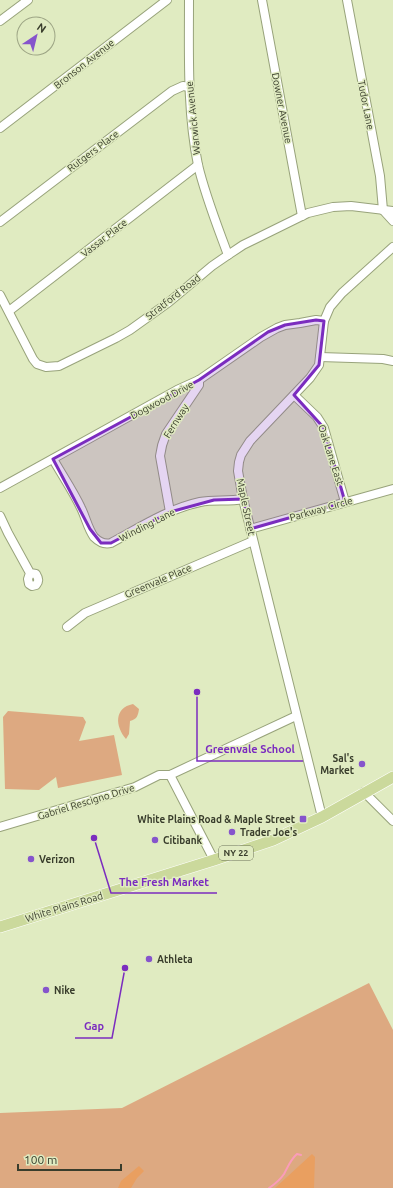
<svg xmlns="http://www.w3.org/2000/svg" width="393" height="1188" font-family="Ubuntu,sans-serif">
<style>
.green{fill:#dda981}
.forest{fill:#e99f60}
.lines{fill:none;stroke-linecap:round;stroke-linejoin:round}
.stream{stroke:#fb9cba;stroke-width:2}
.minor-casing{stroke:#98a37b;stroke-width:10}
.major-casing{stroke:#fff;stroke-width:12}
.minor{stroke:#fff;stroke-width:8}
.major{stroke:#cbd99c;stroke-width:11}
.marked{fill:#7b2cbf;fill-opacity:0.2;stroke:#7b2cbf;stroke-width:3;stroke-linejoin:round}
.poi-dot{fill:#8654cc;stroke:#e0ebc1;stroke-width:1.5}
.labels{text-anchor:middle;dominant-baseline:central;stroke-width:3;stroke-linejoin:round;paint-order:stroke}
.shield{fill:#e0ebc1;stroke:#6b7159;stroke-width:1}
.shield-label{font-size:9px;font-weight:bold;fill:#393d2c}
.street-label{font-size:10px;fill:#393d2c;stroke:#e0ebc1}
.poi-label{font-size:10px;font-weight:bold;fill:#393d2c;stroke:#e0ebc1;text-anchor:start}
.leader{fill:none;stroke:#7b2cbf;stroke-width:1.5}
.callout-dot{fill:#7b2cbf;stroke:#e0ebc1;stroke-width:1.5}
.callout-label{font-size:11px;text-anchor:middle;font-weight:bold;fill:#7b2cbf;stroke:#e0ebc1;stroke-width:3;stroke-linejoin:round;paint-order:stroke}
</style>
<rect width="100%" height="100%" fill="#e0ebc1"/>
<g class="green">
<path d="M133,704L139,709C138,716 137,719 130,721L129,734L126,739C115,726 114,708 133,704Z"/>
<polygon points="8,711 83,717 86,722 79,741 114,735 122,775 58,788 56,777 39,790 5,789 3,717"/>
<polygon points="369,983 393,1030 393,1188 0,1188 0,1113 122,1108"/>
</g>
<g class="forest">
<polygon points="312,1154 315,1157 314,1188 275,1188"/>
<polygon points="139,1166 144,1171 137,1178 131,1188 118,1188 121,1181"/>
</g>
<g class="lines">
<path class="stream" d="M269,1188C275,1184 280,1180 284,1174C288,1167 290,1160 297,1154L301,1155"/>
<defs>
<g id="minor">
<path d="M189,0C189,55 187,111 198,165C205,195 217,225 228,255"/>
<polyline points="262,0 302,216"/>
<polyline points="347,0 380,176 383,210"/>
<polyline points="0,21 28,0"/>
<polyline points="0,128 167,0"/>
<polyline points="383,210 393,221"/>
<polyline points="0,222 172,91 183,86 189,87"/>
<polyline points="0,295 33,359 37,364 46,367 59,366 116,338 130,330 169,302 212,266 228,255 243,245 308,213 333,207 351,206 393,211"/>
<polyline points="9,311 198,165"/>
<polyline points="320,357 383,359 393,361"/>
<polyline points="294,395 317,417 324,428 345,502"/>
<path d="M53,459C62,475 73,491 81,508C86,518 88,529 94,537C99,542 104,545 111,543C139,528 168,509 200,502C214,499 228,502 243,499"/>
<polyline points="0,488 177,390 199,380 261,337 277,328 285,325 300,323 316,320 324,321"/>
<path d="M170,512L160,456C161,448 163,441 166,434L199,385V380"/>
<path d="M0,516L8,533L30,573L28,579L29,584L32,586L36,585C39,581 39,579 36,574L30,573"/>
<polyline points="250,529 393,489"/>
<polyline points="67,627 85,613 253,541"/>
<polyline points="170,775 214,860"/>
<polyline points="364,792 393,821"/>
<polyline points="322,817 243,499 238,471 239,462 241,455 250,441 310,378 319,365 324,321 330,307 342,293 393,247"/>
<polyline points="0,827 135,787 159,775 170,775 296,716"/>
</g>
<polyline id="major" points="0,927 214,860 273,840 322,817 393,777"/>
</defs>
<use href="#minor" class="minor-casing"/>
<use href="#major" class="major-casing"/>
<use href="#minor" class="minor"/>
<use href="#major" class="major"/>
</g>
<path class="marked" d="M316,320L324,321L319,365L294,395L324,428L345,502L250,529L243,499L214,500L170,512L111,543H101L90,529L53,459L199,380L268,332L285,325Z"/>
<g class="poi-dot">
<circle cx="362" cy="764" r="4"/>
<rect x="299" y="815" width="8" height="8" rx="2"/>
<circle cx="232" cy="832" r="4"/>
<circle cx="155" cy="840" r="4"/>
<circle cx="31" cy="859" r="4"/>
<circle cx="149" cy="959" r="4"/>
<circle cx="46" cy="990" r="4"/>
</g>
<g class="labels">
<rect class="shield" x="219" y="846" width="34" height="14" rx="3"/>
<g class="shield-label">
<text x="236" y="853">NY 22</text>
</g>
<g class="street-label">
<text transform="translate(84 64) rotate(-38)">Bronson Avenue</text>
<text transform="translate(366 105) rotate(79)">Tudor Lane</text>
<text transform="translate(282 108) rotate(79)">Downer Avenue</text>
<text transform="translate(193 118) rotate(-96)">Warwick Avenue</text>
<text transform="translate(93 151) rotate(-37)">Rutgers Place</text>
<text transform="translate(104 238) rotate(-38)">Vassar Place</text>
<text transform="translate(173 297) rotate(-38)">Stratford Road</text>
<text transform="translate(162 400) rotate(-28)">Dogwood Drive</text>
<text transform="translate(176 421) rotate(-58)">Fernway</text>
<text transform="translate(331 455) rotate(72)">Oak Lane East</text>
<text transform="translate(246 507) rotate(78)">Maple Street</text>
<text transform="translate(321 509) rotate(-16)">Parkway Circle</text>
<text transform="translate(147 525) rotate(-27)">Winding Lane</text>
<text transform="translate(158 581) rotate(-23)">Greenvale Place</text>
<text transform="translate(86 802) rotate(-17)">Gabriel Rescigno Drive</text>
<text transform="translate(64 907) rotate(-17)">White Plains Road</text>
</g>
<g class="poi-label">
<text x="354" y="758" text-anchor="end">Sal's<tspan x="354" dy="12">Market</tspan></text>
<text x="295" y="819" text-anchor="end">White Plains Road &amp; Maple Street</text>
<text x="240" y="832">Trader Joe's</text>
<text x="163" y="840">Citibank</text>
<text x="39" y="859">Verizon</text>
<text x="157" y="959">Athleta</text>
<text x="54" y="990">Nike</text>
</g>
</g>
<path class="leader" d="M197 692L197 761H303M94 838L111 893H217M125 968L112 1038H75"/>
<g class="callout-dot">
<circle cx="197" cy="692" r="4"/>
<circle cx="94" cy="838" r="4"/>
<circle cx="125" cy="968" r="4"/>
</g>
<g class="callout-label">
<text x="250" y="753">Greenvale School</text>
<text x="164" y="886">The Fresh Market</text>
<text x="94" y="1030">Gap</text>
</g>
<g transform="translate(36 36) rotate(35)"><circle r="19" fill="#e0ebc1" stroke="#9da585"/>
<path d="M0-3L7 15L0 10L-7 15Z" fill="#8654cc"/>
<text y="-6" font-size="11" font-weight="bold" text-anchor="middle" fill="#393d2c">N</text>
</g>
<path d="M18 1164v6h103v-6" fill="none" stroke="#393d2c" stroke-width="2"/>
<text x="24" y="1164" font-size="12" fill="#393d2c" stroke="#e0ebc1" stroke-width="3" paint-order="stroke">100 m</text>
</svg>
